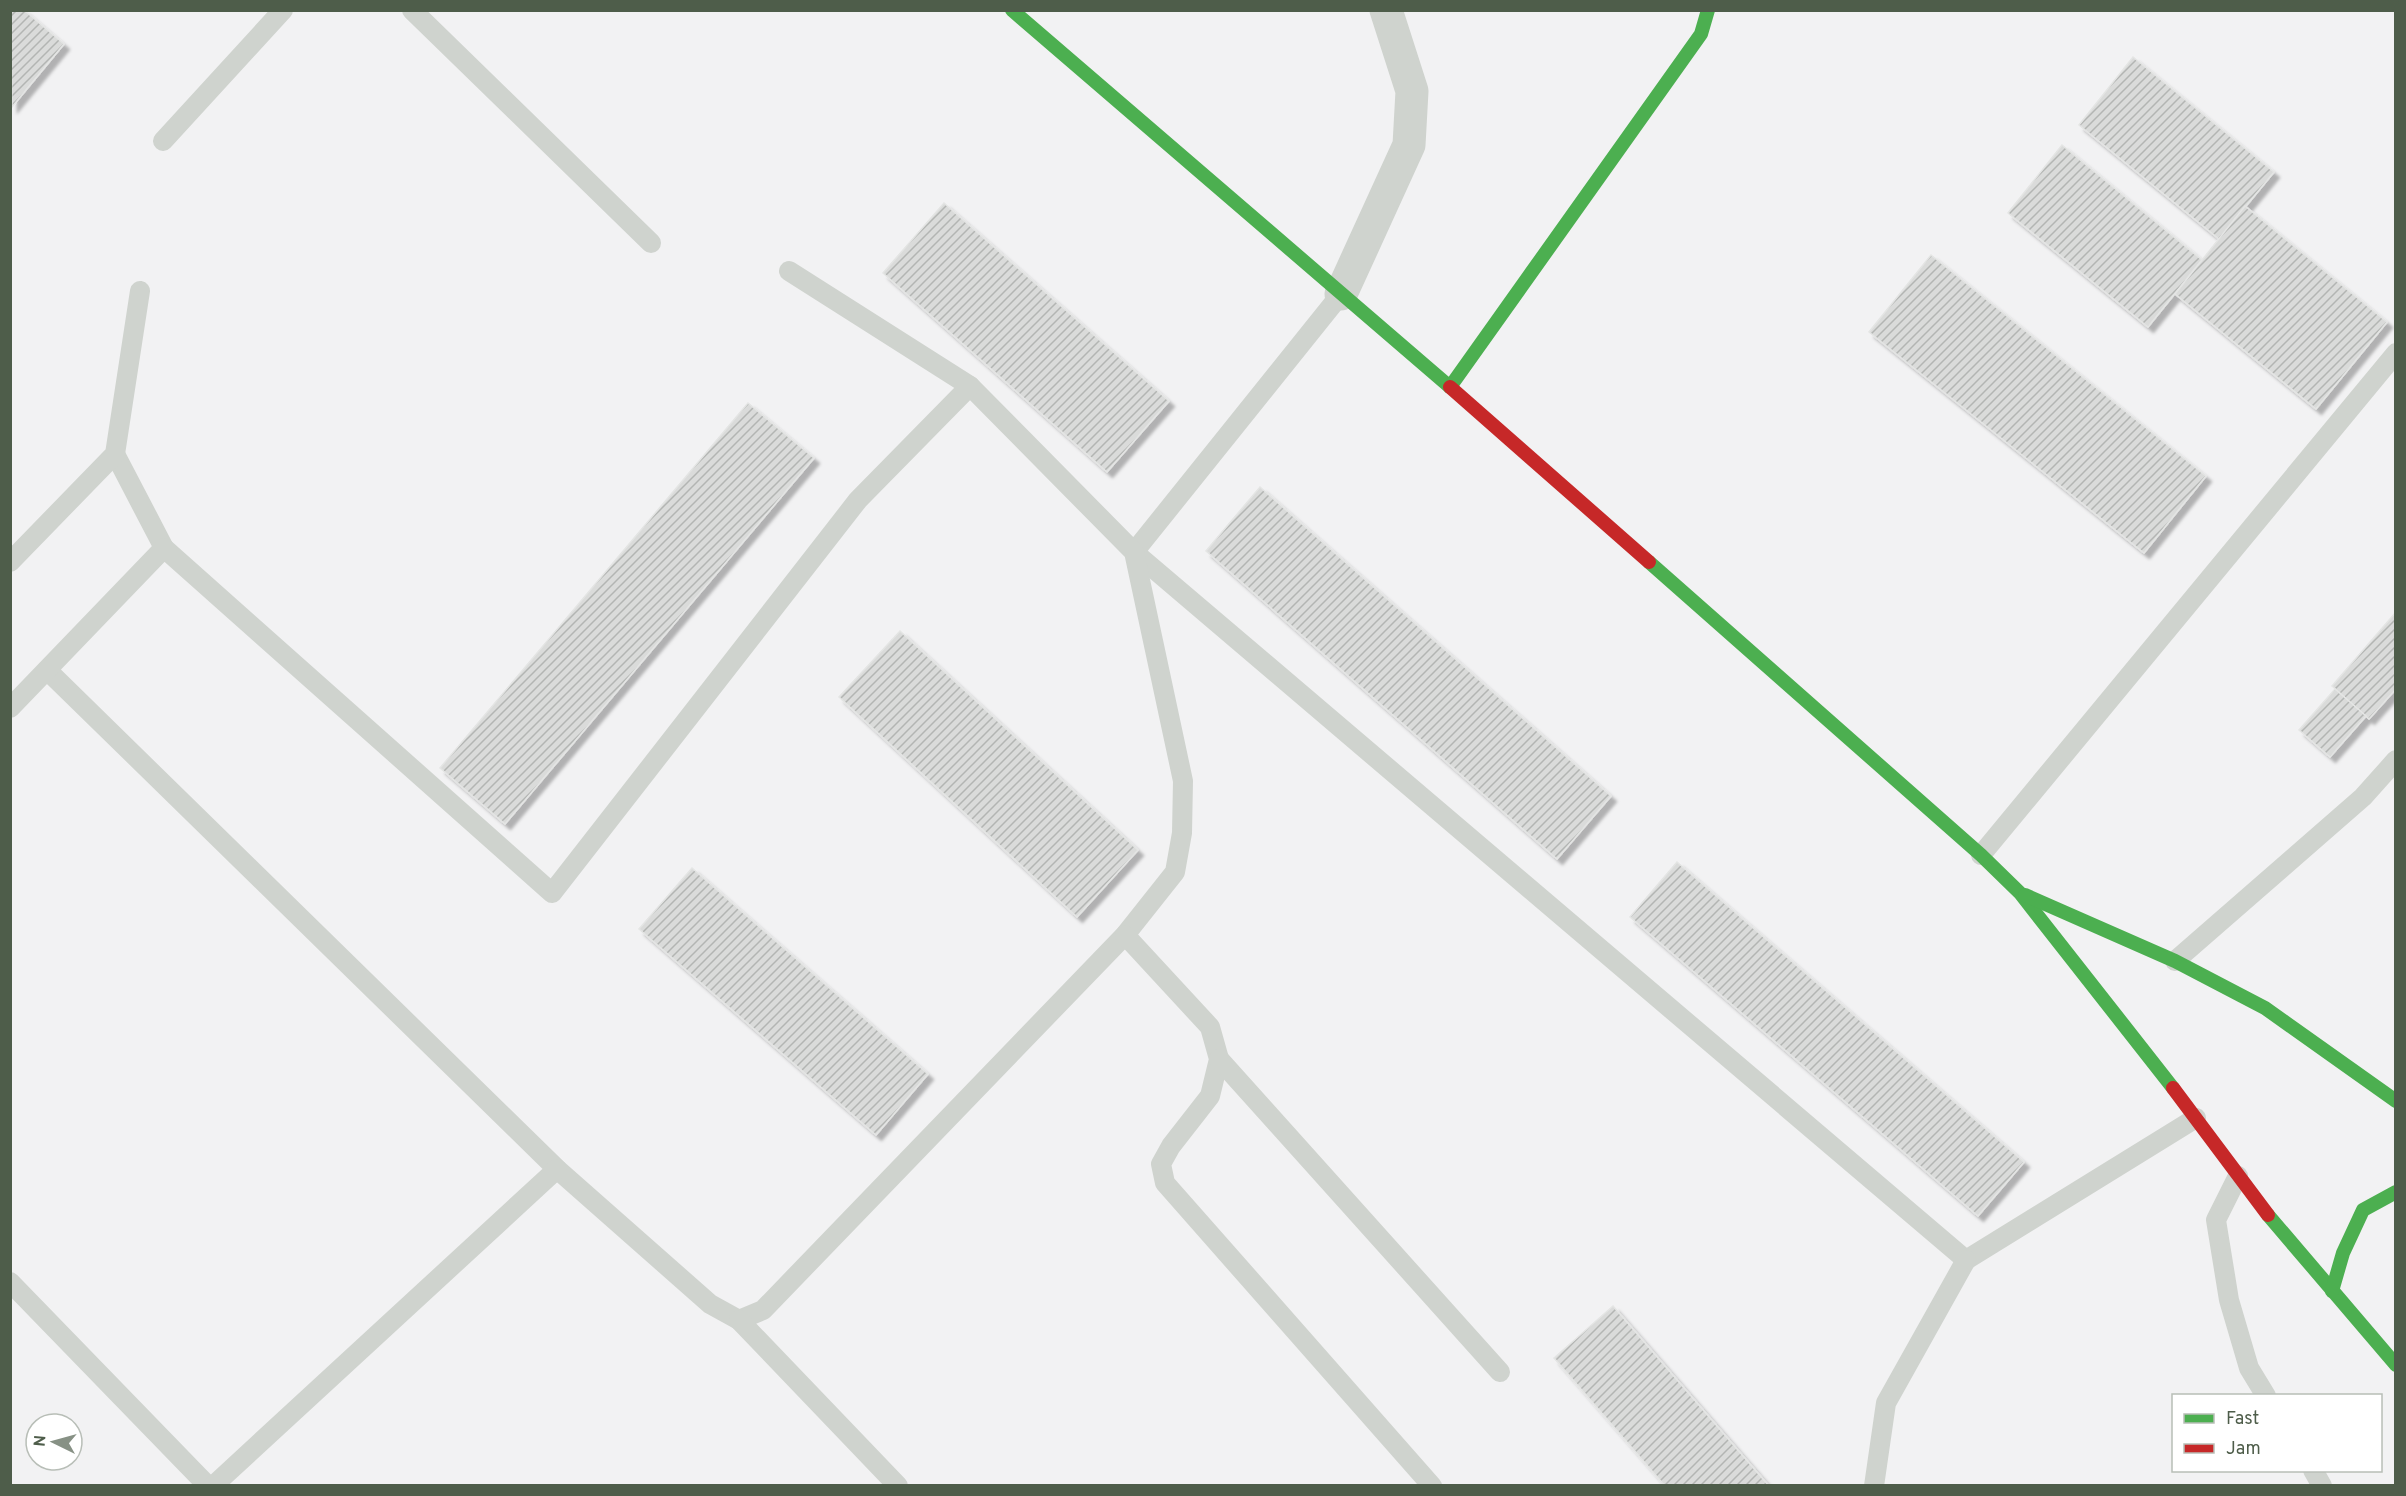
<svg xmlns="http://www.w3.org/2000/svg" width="2406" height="1496" font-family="Overpass,sans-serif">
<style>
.building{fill:url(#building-hatch);stroke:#e4e5e4;stroke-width:1.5;filter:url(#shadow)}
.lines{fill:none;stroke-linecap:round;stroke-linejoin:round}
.lane{stroke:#cfd3ce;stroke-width:20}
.street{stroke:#cfd3ce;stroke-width:33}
.fast{stroke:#4caf50;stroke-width:14}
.jam{stroke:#c62828;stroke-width:14}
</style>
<defs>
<pattern id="building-hatch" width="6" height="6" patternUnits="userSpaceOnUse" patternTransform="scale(1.5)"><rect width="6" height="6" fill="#dadbda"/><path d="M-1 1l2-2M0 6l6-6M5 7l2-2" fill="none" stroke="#b3b5b3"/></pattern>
<filter id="shadow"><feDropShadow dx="5.5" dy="5.5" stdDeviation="1.5" flood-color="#0004"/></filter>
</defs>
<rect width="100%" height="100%" fill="#f2f2f3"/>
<g class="building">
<polygon points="10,10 24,10 64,44 12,107"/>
<polygon points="2133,57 2274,172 2219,239 2079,125"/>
<polygon points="2062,145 2202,260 2148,327 2008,213"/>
<polygon points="944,203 1169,401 1107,472 883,273"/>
<polygon points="2245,206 2387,322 2316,409 2175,294"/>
<polygon points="1931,255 2206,476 2144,553 1869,332"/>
<polygon points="748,403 814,458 505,824 440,768"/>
<polygon points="1260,487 1611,796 1557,859 1206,551"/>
<polygon points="2396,612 2396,689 2369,719 2332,686"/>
<polygon points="900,631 1138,850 1077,917 839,697"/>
<polygon points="2335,689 2366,716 2330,757 2299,730"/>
<polygon points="1677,862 2024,1162 1978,1216 1630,917"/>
<polygon points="692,868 928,1074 876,1135 639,929"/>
<polygon points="1613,1306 1769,1486 1665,1486 1554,1358"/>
</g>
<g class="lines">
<g class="lane">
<polyline points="412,10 651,243"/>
<polyline points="163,141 283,10"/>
<polyline points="1341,294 1134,552 1966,1260 2196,1118"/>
<polyline points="115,454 164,548"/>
<polyline points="10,562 115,454 140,291"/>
<polyline points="47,670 557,1169 710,1304 739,1320 763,1310 1125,935 1175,872 1182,833 1183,781 1134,552 970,386 789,271"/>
<polyline points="10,708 164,548 552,893 858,500 970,386"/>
<polyline points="1981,855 2396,353"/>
<polyline points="1125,935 1210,1027 1219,1059 1210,1096 1171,1146 1161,1164 1165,1183 1432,1486"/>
<polyline points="2175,961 2363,797 2396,760"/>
<polyline points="1219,1059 1500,1372"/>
<polyline points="2238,1176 2216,1220 2229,1300 2249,1368 2266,1396"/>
<polyline points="10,1282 208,1486"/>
<polyline points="739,1320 898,1486"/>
<polyline points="2313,1470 2322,1486"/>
<polyline points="213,1486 557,1169"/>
<polyline points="1874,1486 1886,1403 1966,1260"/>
</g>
<polyline class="street" points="1341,294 1409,145 1412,91 1386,10"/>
<g class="fast">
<polyline points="1012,10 1450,387"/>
<polyline points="1450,387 1701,34 1708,10"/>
<polyline points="1649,562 1981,855 2020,893 2173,1088"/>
<polyline points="2025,895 2175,961 2265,1008 2396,1101"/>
<polyline points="2268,1215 2396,1365"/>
<polyline points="2332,1291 2343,1253 2363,1210 2396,1192"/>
</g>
<g class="jam">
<polyline points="1450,387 1649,562"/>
<polyline points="2173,1088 2268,1215"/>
</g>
</g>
<rect width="2406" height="1496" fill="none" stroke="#4e5d4a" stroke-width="24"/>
<rect x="2172" y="1394" width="210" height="78" fill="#ffffff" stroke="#b8beb7" stroke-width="1.5"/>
<rect x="2184" y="1414" width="30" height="9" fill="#4caf50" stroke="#b8beb7" stroke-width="1.5"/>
<text x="2226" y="1424" font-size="18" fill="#4e5d4a">Fast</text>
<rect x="2184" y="1444" width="30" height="9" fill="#c62828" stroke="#b8beb7" stroke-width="1.5"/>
<text x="2226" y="1454" font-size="18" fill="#4e5d4a">Jam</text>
<g transform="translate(54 1442) rotate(275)"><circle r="28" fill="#ffffff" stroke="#b8beb7" stroke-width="1.5"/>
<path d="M0-4.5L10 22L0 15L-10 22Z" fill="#879185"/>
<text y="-9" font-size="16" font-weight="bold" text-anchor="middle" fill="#4e5d4a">N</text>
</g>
</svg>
